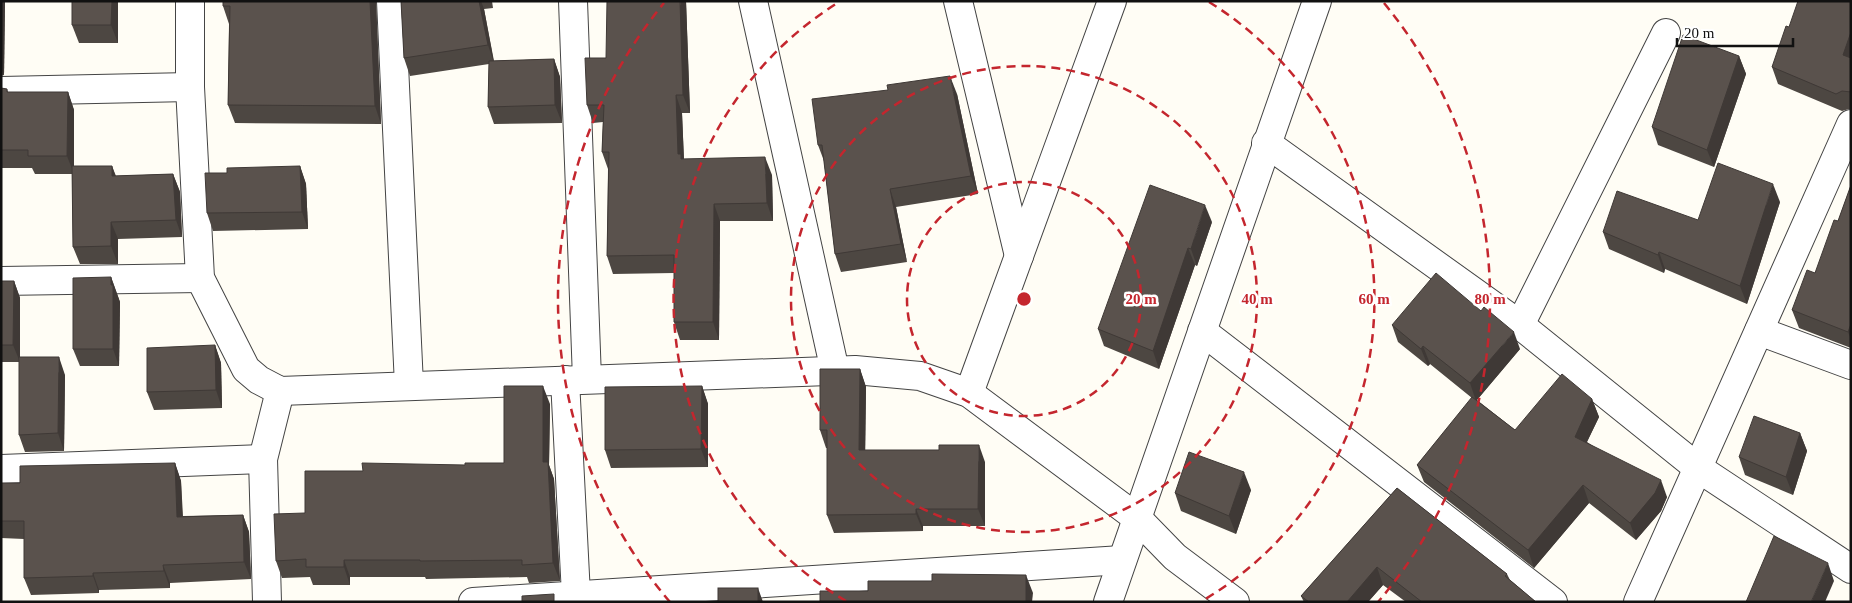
<svg xmlns="http://www.w3.org/2000/svg" width="1852" height="603" font-family="'Times New Roman',serif">
<style>
.lines{fill:none;stroke-linecap:round;stroke-linejoin:round}
.street-casing{stroke:#444;stroke-width:30}
.street{stroke:#fff;stroke-width:28}
.wall{fill:#4d4742}
.shaded-wall{fill:#3f3936}
.building{fill:#5a524d;stroke:#3f3936}
.ring{fill:none;stroke:#c4262e;stroke-width:2.5;stroke-dasharray:9 6}
.centre{fill:#c4262e;stroke:#fff;stroke-width:2.5}
.ring-label{font-size:15px;text-anchor:middle;font-weight:bold;fill:#c4262e;stroke:#fff;stroke-width:5;stroke-linejoin:round;paint-order:stroke}
</style>
<rect width="100%" height="100%" fill="#fffdf5"/>
<g class="lines">
<defs>
<g id="street">
<polyline points="190,1 190,87 200,278 246,369 259,380 280,391 855,370 920,376 969,393 1137,518 1175,557 1235,602"/>
<polyline points="391,1 409,385"/>
<polyline points="573,1 587,379"/>
<polyline points="753,1 835,371"/>
<polyline points="958,1 1019,256"/>
<polyline points="1,91 190,87"/>
<polyline points="1266,143 1520,325 1698,468 1851,569"/>
<polyline points="1,281 200,278"/>
<polyline points="1520,325 1666,33"/>
<polyline points="1202,331 1553,602"/>
<polyline points="1759,331 1851,365"/>
<polyline points="565,380 576,595"/>
<polyline points="969,393 1112,1"/>
<polyline points="1,469 263,459"/>
<polyline points="267,602 263,459 280,391"/>
<polyline points="473,602 1122,560"/>
<polyline points="1108,602 1317,1"/>
<polyline points="1638,602 1851,124"/>
</g>
</defs>
<use href="#street" class="street-casing"/>
<use href="#street" class="street"/>
</g>
<g class="wall">
<polygon points="1,1 5,1 4,75 1,76"/>
<polygon points="72,1 118,1 118,43 79,43 72,25"/>
<polygon points="376,1 381,124 235,123 228,105 229,24 223,6"/>
<polygon points="401,1 492,1 493,8 484,9 494,61 554,59 560,77 562,123 494,124 488,107 489,64 410,76 404,58"/>
<polygon points="686,1 690,113 682,113 684,159 772,175 773,221 720,221 719,340 680,340 674,322 674,273 613,274 607,256 608,169 602,152 603,122 593,123 587,105 606,58"/>
<polygon points="1851,1 1851,109 1849,109 1842,111 1778,84 1772,67 1789,27"/>
<polygon points="1739,56 1746,74 1714,167 1658,145 1652,127"/>
<polygon points="1,88 7,89 8,92 68,92 74,110 74,166 112,166 116,176 173,174 180,192 182,237 118,239 118,264 80,264 73,247 72,174 35,174 32,168 1,168"/>
<polygon points="888,90 957,94 978,194 896,207 907,262 841,272 835,254 824,161 818,145"/>
<polygon points="300,166 306,184 308,229 213,231 207,213 227,173"/>
<polygon points="1851,185 1851,348 1799,328 1792,310 1815,273 1838,221"/>
<polygon points="1780,202 1747,304 1665,269 1664,273 1609,249 1603,232 1698,220"/>
<polygon points="1212,222 1197,266 1195,265 1159,369 1104,346 1098,329"/>
<polygon points="111,277 120,302 119,366 80,366 73,349"/>
<polygon points="1,281 14,281 20,298 20,357 65,375 64,451 25,452 19,435 19,362 1,362"/>
<polygon points="1392,325 1520,349 1477,400 1515,430 1592,399 1599,417 1587,442 1667,497 1661,511 1636,540 1589,503 1534,568 1424,482 1417,465 1472,398 1430,364 1428,366 1398,342"/>
<polygon points="215,345 221,363 222,408 154,410 147,392"/>
<polygon points="860,369 866,387 865,450 985,462 985,526 923,526 923,531 834,533 827,515 827,448 826,448 820,430"/>
<polygon points="702,386 708,404 708,467 611,468 605,450"/>
<polygon points="550,404 549,465 554,479 560,581 529,583 527,577 426,579 425,577 350,577 350,585 313,585 310,577 282,578 276,561 305,513 363,471 504,463"/>
<polygon points="1800,433 1807,451 1793,495 1745,475 1739,457"/>
<polygon points="175,463 181,481 183,516 243,515 249,532 251,579 170,583 170,588 99,590 99,593 31,595 24,578 24,539 1,538 1,483 20,483"/>
<polygon points="1397,488 1507,574 1510,580 1536,602 1406,602 1383,585 1368,602 1304,602 1301,596"/>
<polygon points="1251,490 1236,534 1181,511 1175,493"/>
</g>
<g class="shaded-wall">
<polygon points="1,1 5,1 4,75 1,68"/>
<polygon points="112,1 118,1 118,43 111,25"/>
<polygon points="370,1 376,1 381,124 375,106"/>
<polygon points="479,1 481,1 484,9 494,63 488,45"/>
<polygon points="680,1 686,1 690,113 683,95"/>
<polygon points="1851,32 1851,69 1843,55"/>
<polygon points="1739,56 1746,74 1714,167 1707,150"/>
<polygon points="554,59 560,77 562,123 555,105"/>
<polygon points="950,76 957,94 978,194 971,176"/>
<polygon points="68,92 74,110 74,174 67,156"/>
<polygon points="676,95 682,113 684,163 678,154"/>
<polygon points="765,157 772,175 773,221 767,203"/>
<polygon points="112,166 118,184 112,176"/>
<polygon points="300,166 306,184 308,229 302,212"/>
<polygon points="173,174 180,192 182,237 176,220"/>
<polygon points="1773,184 1780,202 1747,304 1740,286"/>
<polygon points="890,189 896,207 907,262 901,244"/>
<polygon points="714,204 720,221 719,340 713,322"/>
<polygon points="1205,205 1212,222 1197,266 1191,249"/>
<polygon points="111,222 118,239 118,264 111,246"/>
<polygon points="1188,248 1195,265 1159,369 1153,351"/>
<polygon points="1659,252 1665,269 1664,273 1658,255"/>
<polygon points="111,277 120,302 119,366 113,349"/>
<polygon points="14,281 20,298 20,362 13,345"/>
<polygon points="1851,324 1851,339 1848,332"/>
<polygon points="1514,332 1520,349 1476,401 1470,383"/>
<polygon points="215,345 221,363 222,408 216,390"/>
<polygon points="1423,346 1430,364 1428,366 1421,349"/>
<polygon points="59,357 65,375 64,451 58,433"/>
<polygon points="860,369 866,387 865,468 859,450"/>
<polygon points="543,386 550,404 549,465 554,479 560,581 553,563 543,462"/>
<polygon points="702,386 708,404 708,467 701,449"/>
<polygon points="1592,399 1599,417 1581,454 1575,437"/>
<polygon points="1800,433 1807,451 1793,495 1786,477"/>
<polygon points="979,445 985,462 985,526 978,509"/>
<polygon points="175,463 181,481 183,534 177,517"/>
<polygon points="1244,472 1251,490 1236,534 1229,516"/>
<polygon points="1661,480 1667,497 1661,511 1636,540 1630,523"/>
<polygon points="1583,485 1589,503 1534,568 1528,550"/>
<polygon points="916,509 923,526 923,531 916,514"/>
<polygon points="243,515 249,532 251,579 244,562"/>
<polygon points="344,560 350,577 350,585 344,567"/>
<polygon points="1828,563 1834,581 1825,602 1811,602"/>
<polygon points="163,565 170,583 170,588 164,571"/>
<polygon points="1377,567 1383,585 1368,602 1347,602"/>
<polygon points="93,573 99,590 99,593 93,576"/>
<polygon points="1026,575 1033,593 1032,602 1026,602"/>
<polygon points="758,588 763,602 758,602"/>
</g>
<g class="building">
<polygon points="72,1 112,1 111,25 72,25"/>
<polygon points="223,1 370,1 375,106 228,105 230,6 223,6"/>
<polygon points="401,1 479,1 488,45 404,58"/>
<polygon points="607,1 680,1 683,95 676,95 678,154 681,154 681,159 765,157 767,203 714,204 713,322 674,322 674,255 607,256 609,152 602,152 604,105 587,105 585,58 606,58"/>
<polygon points="1798,1 1851,1 1851,32 1843,55 1851,58 1851,92 1842,91 1836,94 1772,67 1786,26 1789,27"/>
<polygon points="1683,35 1739,56 1707,150 1652,127"/>
<polygon points="554,59 555,105 488,107 489,61"/>
<polygon points="950,76 971,176 890,189 901,244 835,254 822,145 818,145 812,99 888,90 887,85"/>
<polygon points="1,88 7,89 7,92 68,92 67,156 28,156 28,150 1,150"/>
<polygon points="1718,163 1773,184 1740,286 1659,252 1658,255 1603,232 1617,191 1698,220"/>
<polygon points="72,166 112,166 112,176 173,174 176,220 111,222 111,246 73,247"/>
<polygon points="300,166 302,212 207,213 205,173 227,173 227,168"/>
<polygon points="1150,185 1205,205 1191,249 1188,248 1153,351 1098,329"/>
<polygon points="1851,185 1851,324 1848,332 1792,310 1807,270 1815,273 1834,220 1838,221"/>
<polygon points="1436,273 1481,311 1484,307 1514,332 1470,383 1423,346 1421,349 1392,325"/>
<polygon points="111,277 111,285 113,285 113,349 73,349 73,278"/>
<polygon points="1,281 14,281 13,345 1,345"/>
<polygon points="215,345 216,390 147,392 147,348"/>
<polygon points="19,357 59,357 58,433 19,435"/>
<polygon points="820,369 860,369 859,450 939,450 939,445 979,445 978,509 916,509 916,514 827,515 827,430 820,430"/>
<polygon points="1562,374 1592,399 1575,437 1661,480 1655,493 1630,523 1583,485 1528,550 1417,465 1472,397 1515,430"/>
<polygon points="504,386 543,386 543,462 548,462 553,563 522,565 522,560 420,561 420,560 344,560 344,567 306,567 306,559 276,561 274,514 305,513 305,471 363,471 362,463 465,465 465,463 504,463"/>
<polygon points="702,386 701,449 605,450 605,387"/>
<polygon points="1754,416 1800,433 1786,477 1739,457"/>
<polygon points="1189,452 1244,472 1229,516 1175,493"/>
<polygon points="175,463 177,517 243,515 244,562 163,565 164,571 93,573 93,576 24,578 24,521 1,521 1,483 20,483 20,466"/>
<polygon points="1397,488 1507,574 1505,576 1536,602 1422,602 1377,567 1347,602 1309,602 1301,596"/>
<polygon points="1774,536 1828,563 1811,602 1746,602"/>
<polygon points="932,574 1026,575 1026,602 820,602 820,591 868,591 868,581 932,581"/>
<rect x="718" y="588" width="40" height="14"/>
<polygon points="554,594 554,602 522,602 522,596"/>
</g>
<g class="ring">
<circle cx="1024" cy="299" r="117"/>
<circle cx="1024" cy="299" r="233"/>
<path d="M846 601A350 350 0 0 1 839 2M1209 2A350 350 0 0 1 1202 601"/>
<path d="M670 602A466 466 0 0 1 664 3M1384 3A466 466 0 0 1 1378 602"/>
</g>
<circle cx="1024" cy="299" r="8" class="centre"/>
<g class="ring-label">
<text x="1141" y="304">20 m</text>
<text x="1257" y="304">40 m</text>
<text x="1374" y="304">60 m</text>
<text x="1490" y="304">80 m</text>
</g>
<rect width="1852" height="603" fill="none" stroke="#111111" stroke-width="5"/>
<path d="M1677 38v8h116v-8" fill="none" stroke="#111111" stroke-width="2.5"/>
<text x="1684" y="38" font-size="15" fill="#111111" stroke="#ffffff" stroke-width="4" paint-order="stroke">20 m</text>
</svg>
